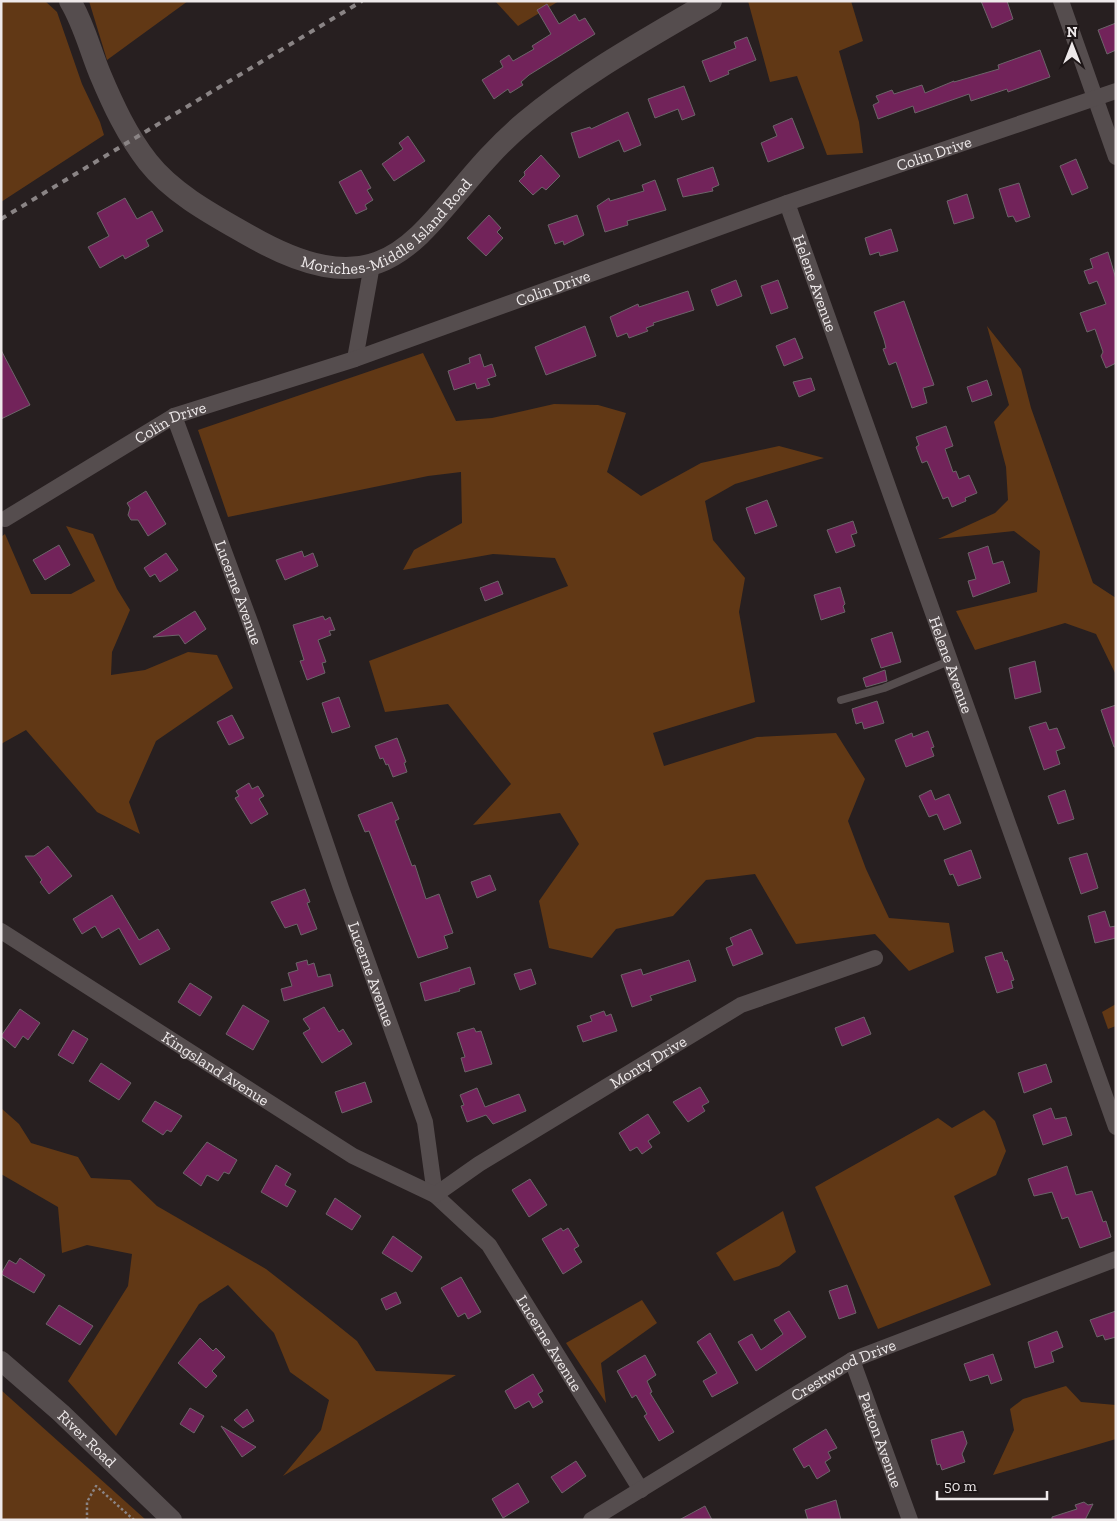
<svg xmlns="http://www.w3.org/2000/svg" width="1117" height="1521" font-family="'Zilla Slab',serif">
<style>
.green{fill:#613815}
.building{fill:#72235a;stroke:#6c6469}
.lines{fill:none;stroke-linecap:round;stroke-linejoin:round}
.path{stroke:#8a8485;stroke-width:2.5;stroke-dasharray:2.5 2.5;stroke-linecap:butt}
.service{stroke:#554d4e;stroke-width:8}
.minor{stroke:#554d4e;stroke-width:16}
.tertiary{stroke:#554d4e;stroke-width:20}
.secondary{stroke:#554d4e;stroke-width:22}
.rail{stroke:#8a8485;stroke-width:4;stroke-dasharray:6 6;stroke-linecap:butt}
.labels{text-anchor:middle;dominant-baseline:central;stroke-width:4;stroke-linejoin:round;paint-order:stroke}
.street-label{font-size:16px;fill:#eee9ea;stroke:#1d1617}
</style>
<rect width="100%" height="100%" fill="#271f20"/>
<g class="green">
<polygon points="1,1 45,1 57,12 82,84 100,122 104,135 1,202"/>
<polygon points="89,1 188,1 107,60"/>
<polygon points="495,1 559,1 518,26"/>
<polygon points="748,1 851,1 863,41 839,51 859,122 863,153 827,155 797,76 770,82"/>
<polygon points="987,326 1021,369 1031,408 1093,583 1116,598 1116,675 1096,634 1065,623 975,650 956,611 1037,592 1040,551 1014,531 938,539 995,513 1008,500 1006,467 994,422 1009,405"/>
<polygon points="423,353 456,421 492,418 554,404 598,405 626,413 607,472 641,496 701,463 779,446 824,458 735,484 705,501 713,540 745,578 739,612 755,702 653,733 664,766 757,737 836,733 865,779 848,821 866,869 889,918 949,923 954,952 909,971 875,934 796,944 755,874 706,880 673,916 616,929 592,958 549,948 539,901 579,844 560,813 473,825 511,784 448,704 385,712 369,661 568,586 555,558 493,554 403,570 414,550 462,523 461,472 428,476 228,517 198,430"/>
<polygon points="66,526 93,534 117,589 130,610 112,652 111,675 145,670 188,652 217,655 233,688 156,741 129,802 140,834 97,812 26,730 1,744 1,537 5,534 31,594 71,594 95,581"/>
<polygon points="1116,1004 1116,1026 1108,1029 1102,1012"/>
<polygon points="1,1108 19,1124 31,1143 78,1157 91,1178 130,1180 157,1206 266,1269 321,1312 357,1341 376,1371 456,1375 283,1476 321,1430 329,1400 290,1372 274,1333 228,1285 199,1304 116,1436 68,1381 128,1286 132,1254 87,1245 62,1253 58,1207 1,1174"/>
<polygon points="984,1110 995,1121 1006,1151 996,1175 954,1196 991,1285 878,1329 815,1187 938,1118 952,1128"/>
<polygon points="783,1211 796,1252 779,1266 734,1281 716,1253"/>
<polygon points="642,1300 657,1323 601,1363 606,1403 566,1343"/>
<polygon points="1066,1386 1081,1402 1116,1405 1116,1439 993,1475 1014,1430 1010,1409 1023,1399"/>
<polygon points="1,1390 146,1520 1,1520"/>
</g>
<g class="building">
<polygon points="981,1 1007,1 1013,19 992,28"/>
<polygon points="547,4 559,24 575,14 579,21 585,18 595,34 529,75 521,82 523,85 510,93 508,89 494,99 482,80 503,67 500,61 509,55 513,61 534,49 532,46 551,34 537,10"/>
<polygon points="1116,23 1116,50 1107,54 1098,30"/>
<polygon points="747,37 756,60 728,71 729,74 710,82 702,61 736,48 734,42"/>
<polygon points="1040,50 1050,77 1008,92 1007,89 971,101 969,94 915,113 913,106 878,119 873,105 879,102 876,96 892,90 894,94 922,85 925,93 954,81 954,82 999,69 998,65"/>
<polygon points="684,86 695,115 682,120 678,109 655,118 648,99"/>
<polygon points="628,112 641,145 624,152 619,140 579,158 571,133 590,127 591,129"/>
<polygon points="792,118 804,148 768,162 761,143 777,136 773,126"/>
<polygon points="408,136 425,161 394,181 382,164 403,149 399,143"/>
<polygon points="541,155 560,176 546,190 542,187 533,195 519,181 525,175 524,172"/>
<polygon points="1076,159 1088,188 1072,195 1060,166"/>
<polygon points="713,167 719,185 712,188 713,191 683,197 677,179"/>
<polygon points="361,170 371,188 367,190 373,200 365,205 367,209 356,214 339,182"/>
<polygon points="655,180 666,210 627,221 628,225 605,232 597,206 609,198 610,201 644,191 642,185"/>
<polygon points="1019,183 1030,217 1016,222 1013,216 1008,217 999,189"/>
<polygon points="967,194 974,218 954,224 947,201"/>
<polygon points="125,198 137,219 152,211 163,231 146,240 149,246 125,259 123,255 100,268 88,247 109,236 97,213"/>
<polygon points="489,215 501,228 497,232 503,238 486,256 467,238"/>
<polygon points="577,215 584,235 564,245 563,241 555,244 548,225"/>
<polygon points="891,229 898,251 880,256 879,252 870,255 865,238"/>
<polygon points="1108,252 1116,279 1116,363 1106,368 1101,356 1103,352 1095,329 1087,332 1080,313 1106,304 1097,281 1089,284 1084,271 1093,268 1090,259"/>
<polygon points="736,280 742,296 717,306 711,290"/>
<polygon points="778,280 788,308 771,314 761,286"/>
<polygon points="688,291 694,310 653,323 654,325 646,328 648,331 629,338 627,333 617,337 610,317 638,304 639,307"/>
<polygon points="904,301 934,385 923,388 927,403 912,408 896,362 889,365 883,349 886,348 884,340 874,312"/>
<polygon points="585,326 596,356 546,375 535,347"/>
<polygon points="795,338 803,358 784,366 776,346"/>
<polygon points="1,350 30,405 1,419"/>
<polygon points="480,354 484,367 492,364 496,376 487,379 490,385 477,389 475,383 454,390 448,371 470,363 469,358"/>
<polygon points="811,378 815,390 799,397 793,382"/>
<polygon points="987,380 992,395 972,402 967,387"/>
<polygon points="946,426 953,446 945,449 953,472 956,471 959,479 969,475 977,493 965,498 966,501 952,507 948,497 943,499 927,461 922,463 916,447 919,445 916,437"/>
<polygon points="146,491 166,524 148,536 138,520 131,520 128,515 130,508 127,503"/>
<polygon points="767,500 777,526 755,534 746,508"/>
<polygon points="853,521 857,533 851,535 855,546 836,553 827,530"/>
<polygon points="59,545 70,565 45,580 33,560"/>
<polygon points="988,546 993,564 1003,561 1010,583 973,597 968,581 976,579 968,553"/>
<polygon points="302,551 304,557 313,553 318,566 285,580 276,560"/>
<polygon points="166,553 178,570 160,582 155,574 150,577 144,568"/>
<polygon points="498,581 503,594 485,601 480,588"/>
<polygon points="840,587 845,604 843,606 845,612 821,620 814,595"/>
<polygon points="195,611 206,629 185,644 179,635 153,637"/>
<polygon points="323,616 325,620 330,617 335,630 329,631 331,635 318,640 326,662 322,663 325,673 307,680 300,661 304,660 293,625"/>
<polygon points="892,632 901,662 881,668 871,639"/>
<polygon points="1035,661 1041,692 1015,699 1009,668"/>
<polygon points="885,670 887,681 866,687 863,678"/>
<polygon points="339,697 350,727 332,733 322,703"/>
<polygon points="877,701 884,723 864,729 862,722 856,724 852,709"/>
<polygon points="1116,705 1116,747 1114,747 1101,710"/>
<polygon points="232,715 244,738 229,745 217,722"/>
<polygon points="1046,722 1049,730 1057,728 1065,748 1056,751 1060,764 1044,770 1029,727"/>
<polygon points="928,731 934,747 931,748 934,756 906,767 895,740 912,733 913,737"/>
<polygon points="397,738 406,762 404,763 407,772 393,777 388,764 386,765 383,758 380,759 375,746"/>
<polygon points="249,783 252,789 258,786 264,796 259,799 268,814 251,824 235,798 239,796 236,791"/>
<polygon points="931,790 935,800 949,794 961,823 944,830 937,814 929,817 919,796"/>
<polygon points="1065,790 1074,819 1058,824 1048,796"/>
<polygon points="392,802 399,819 395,821 412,866 415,865 426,899 439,894 453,933 444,936 448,948 418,958 369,831 365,832 358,815"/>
<polygon points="48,846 72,876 49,894 40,882 42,880 25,856 34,856"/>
<polygon points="971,850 981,878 958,886 953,874 950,875 944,860"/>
<polygon points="1087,853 1098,888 1081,894 1069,858"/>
<polygon points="490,875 496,890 477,898 471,882"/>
<polygon points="305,889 310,902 307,903 317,929 301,935 297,924 285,928 271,902"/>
<polygon points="112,895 139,940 158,929 170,949 140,965 119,928 102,938 95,926 82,934 73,919"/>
<polygon points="1105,911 1110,927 1116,926 1116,938 1095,943 1088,916"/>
<polygon points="751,929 763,954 733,966 726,948 733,945 730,938"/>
<polygon points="1002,952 1005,961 1007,960 1014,980 1011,981 1013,988 997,993 985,957"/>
<polygon points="307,960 308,965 314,963 318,977 330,974 333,986 284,1001 281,989 292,986 288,973 298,970 296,963"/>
<polygon points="689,960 696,981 650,996 652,1000 632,1007 621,975 641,969 643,975"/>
<polygon points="470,967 475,984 459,989 460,991 425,1001 420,983"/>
<polygon points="531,969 536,984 520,990 514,974"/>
<polygon points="190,983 212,997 200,1016 178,1002"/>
<polygon points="243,1005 269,1021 253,1050 226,1034"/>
<polygon points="324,1007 339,1032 343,1029 352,1044 322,1063 303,1033 310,1029 303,1019"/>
<polygon points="20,1009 40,1023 28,1040 23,1036 15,1048 1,1036"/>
<polygon points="604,1011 606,1016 611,1014 617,1031 583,1042 577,1026 592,1021 590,1016"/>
<polygon points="864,1017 871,1034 842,1046 835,1028"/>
<polygon points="474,1028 476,1032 481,1031 492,1064 465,1072 461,1058 465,1057 457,1033"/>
<polygon points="73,1030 88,1039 73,1064 58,1055"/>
<polygon points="101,1063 131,1083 119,1100 89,1081"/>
<polygon points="1046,1064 1052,1082 1024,1093 1018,1073"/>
<polygon points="365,1082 372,1102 342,1113 335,1092"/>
<polygon points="700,1087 709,1102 702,1106 705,1111 688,1122 673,1102"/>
<polygon points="477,1088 485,1107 519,1094 526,1111 493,1124 486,1115 467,1122 461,1106 464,1105 460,1095"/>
<polygon points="155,1101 182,1116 171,1132 167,1130 163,1135 142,1121"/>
<polygon points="1051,1108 1055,1119 1066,1117 1072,1135 1043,1145 1033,1115"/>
<polygon points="648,1114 660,1133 648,1141 652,1147 642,1154 637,1147 630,1151 619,1133"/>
<polygon points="207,1142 237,1160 229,1174 224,1172 218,1181 207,1175 201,1186 183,1173"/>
<polygon points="276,1165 291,1174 285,1185 296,1191 287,1207 261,1192"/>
<polygon points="1067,1166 1076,1195 1092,1191 1103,1222 1106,1221 1111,1237 1080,1248 1068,1217 1062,1219 1052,1192 1034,1196 1028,1179"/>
<polygon points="530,1179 547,1205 529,1217 512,1190"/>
<polygon points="335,1198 361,1216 352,1230 326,1214"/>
<polygon points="561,1228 563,1231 568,1228 579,1246 574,1249 582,1262 563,1274 542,1239"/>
<polygon points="393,1236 422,1257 412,1272 382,1253"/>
<polygon points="20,1258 45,1275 34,1293 1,1274 9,1260 16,1264"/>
<polygon points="461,1277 481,1312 468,1319 465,1313 458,1317 441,1288"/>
<polygon points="847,1285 856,1313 839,1319 829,1291"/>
<polygon points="396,1292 401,1303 386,1310 381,1299"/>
<polygon points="59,1305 93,1326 80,1345 46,1324"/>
<polygon points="789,1311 806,1337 756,1371 738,1342 752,1334 761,1350 783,1334 774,1320"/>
<polygon points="1116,1311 1116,1337 1105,1340 1103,1335 1097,1337 1090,1320"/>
<polygon points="1057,1331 1063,1347 1051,1352 1054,1362 1035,1368 1028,1342"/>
<polygon points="710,1333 738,1383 712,1397 703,1381 717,1373 697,1342"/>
<polygon points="200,1338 213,1351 216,1348 225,1357 212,1371 217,1376 206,1388 178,1363"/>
<polygon points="993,1354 1002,1380 991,1384 988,1375 970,1381 964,1364"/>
<polygon points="645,1355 656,1375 647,1381 652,1392 650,1393 674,1432 659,1441 644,1416 647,1414 636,1395 632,1398 617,1371"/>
<polygon points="533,1374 543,1391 538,1394 543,1402 533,1408 529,1401 515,1409 505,1391"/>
<polygon points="190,1408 204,1416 194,1433 180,1424"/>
<polygon points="247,1409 254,1421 243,1428 234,1420"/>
<polygon points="221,1426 256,1447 242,1457"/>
<polygon points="826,1429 837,1448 828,1452 831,1458 825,1462 830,1471 817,1479 809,1465 804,1468 793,1449"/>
<polygon points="963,1431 967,1443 962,1454 965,1462 942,1470 940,1464 937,1465 931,1440"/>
<polygon points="576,1461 586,1476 562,1493 551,1477"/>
<polygon points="518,1483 529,1502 503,1518 492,1499"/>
<polygon points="836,1500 841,1520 808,1520 805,1510"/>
<polygon points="1084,1502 1088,1505 1093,1504 1085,1520 1052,1520 1052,1517 1077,1509 1075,1505"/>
<polygon points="705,1506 712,1520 679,1520"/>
</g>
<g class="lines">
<polyline class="path" points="87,1520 87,1502 96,1486 134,1520"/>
<polyline class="service" points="841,700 884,688 949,661"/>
<g class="minor">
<polyline points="1061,1 1116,157"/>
<path id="s1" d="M787,203L1116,1127"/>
<polyline points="355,359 372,265"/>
<path id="s2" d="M174,416L253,630L341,888L425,1122L435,1195L489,1245L641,1490"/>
<path id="s3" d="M5,519L174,416L355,359L787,203L1116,91"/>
<path id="s4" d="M1,931L353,1156L435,1195L479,1164L741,1005L875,958"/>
<path id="s5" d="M852,1360L910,1520"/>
<path id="s6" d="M591,1520L852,1360L1116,1259"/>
</g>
<path class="tertiary" id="s7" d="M1,1361L61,1413L172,1520"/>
<path class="secondary" id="s8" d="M70,1C84,24 90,50 100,74C113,105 127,135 148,162C173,194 215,216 250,236C408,326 423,207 525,122C582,74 647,39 711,1"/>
<polyline class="rail" points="1,219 362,1"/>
</g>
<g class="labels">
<g class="street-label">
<text stroke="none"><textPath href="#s3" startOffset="1002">Colin Drive</textPath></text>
<text stroke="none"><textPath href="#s8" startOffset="464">Moriches-Middle Island Road</textPath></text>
<text stroke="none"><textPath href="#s1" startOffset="85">Helene Avenue</textPath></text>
<text stroke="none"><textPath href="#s3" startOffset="598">Colin Drive</textPath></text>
<text stroke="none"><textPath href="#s3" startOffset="192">Colin Drive</textPath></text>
<text stroke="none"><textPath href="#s2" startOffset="188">Lucerne Avenue</textPath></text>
<text stroke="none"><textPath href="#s1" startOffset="490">Helene Avenue</textPath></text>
<text stroke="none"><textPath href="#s2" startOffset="592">Lucerne Avenue</textPath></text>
<text stroke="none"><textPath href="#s4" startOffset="760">Monty Drive</textPath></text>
<text stroke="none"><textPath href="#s4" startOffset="255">Kingsland Avenue</textPath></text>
<text stroke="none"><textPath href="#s2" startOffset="1012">Lucerne Avenue</textPath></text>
<text stroke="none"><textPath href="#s6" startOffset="294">Crestwood Drive</textPath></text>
<text stroke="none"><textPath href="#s7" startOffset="116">River Road</textPath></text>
<text stroke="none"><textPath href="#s5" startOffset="85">Patton Avenue</textPath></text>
</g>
</g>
<rect width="1117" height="1521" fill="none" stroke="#eee9ea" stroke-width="5"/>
<g transform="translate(1072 45)" stroke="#1d1617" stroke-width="4" paint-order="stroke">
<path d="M0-4L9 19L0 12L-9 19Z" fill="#eee9ea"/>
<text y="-8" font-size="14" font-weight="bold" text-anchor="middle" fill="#eee9ea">N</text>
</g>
<path d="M937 1491v8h110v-8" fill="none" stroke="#eee9ea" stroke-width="2.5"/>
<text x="944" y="1491" font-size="15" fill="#eee9ea" stroke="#1d1617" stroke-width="4" paint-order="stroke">50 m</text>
</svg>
